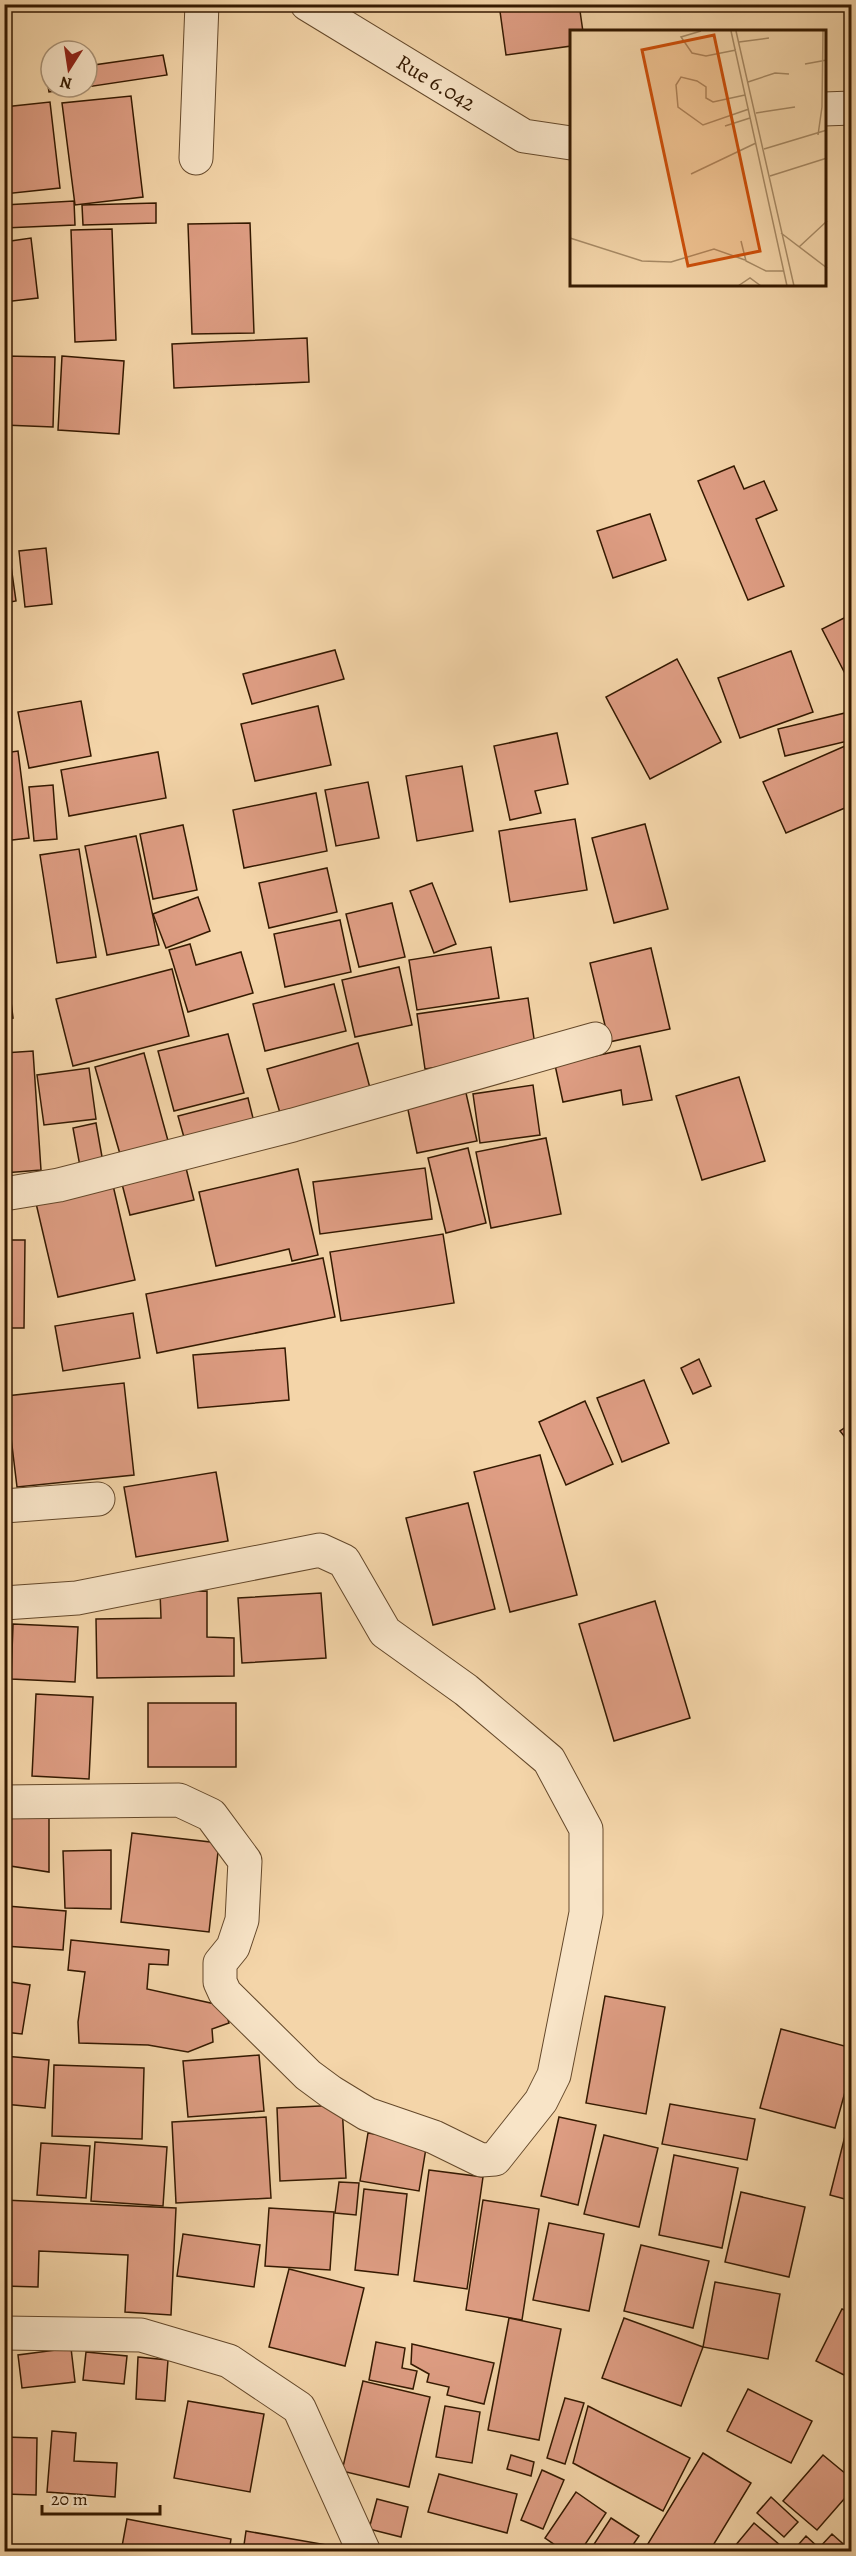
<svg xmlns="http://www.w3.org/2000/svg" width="856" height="2556" font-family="Alegreya,serif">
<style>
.building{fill:#de9d83;stroke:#341900;stroke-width:1.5}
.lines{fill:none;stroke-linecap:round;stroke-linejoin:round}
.minor-casing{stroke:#64482a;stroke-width:35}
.minor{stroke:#f8e4c7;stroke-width:33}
.labels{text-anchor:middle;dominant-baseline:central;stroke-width:6;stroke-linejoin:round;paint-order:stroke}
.street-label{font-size:22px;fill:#341900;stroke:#f8e4c7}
.inset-road{fill:none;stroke:#a78a65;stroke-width:1.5}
.view{fill:#cd4f0a;fill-opacity:0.15;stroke:#cd4f0a;stroke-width:3}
.inset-edge{fill:none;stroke:#341900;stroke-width:3}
</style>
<rect width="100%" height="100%" fill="#f4d5a9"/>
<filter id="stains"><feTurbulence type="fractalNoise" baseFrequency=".00333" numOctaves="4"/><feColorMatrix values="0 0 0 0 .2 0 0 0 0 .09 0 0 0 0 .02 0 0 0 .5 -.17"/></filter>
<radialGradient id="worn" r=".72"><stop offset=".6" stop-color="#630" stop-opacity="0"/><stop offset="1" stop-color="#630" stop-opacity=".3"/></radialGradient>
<g class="building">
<polygon points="499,4 579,4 583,32 571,32 571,46 506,55"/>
<polygon points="163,55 167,75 87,87 87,66"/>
<polygon points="51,72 51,87 84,87 49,92 46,73"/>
<polygon points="131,96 143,197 75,205 62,103"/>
<polygon points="50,102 60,188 4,194 4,107"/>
<polygon points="74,201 75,225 4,228 4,205"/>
<polygon points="156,203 156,223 83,225 82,205"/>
<polygon points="250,223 254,333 192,334 188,224"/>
<polygon points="112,229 116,340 75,342 71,230"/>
<polygon points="31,238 38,298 4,302 4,242"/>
<polygon points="307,338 309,382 174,388 172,344"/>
<polygon points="4,356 55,357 53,427 4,425"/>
<polygon points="62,356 124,361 119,434 58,430"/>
<polygon points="734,466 744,489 764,481 777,510 756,519 784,586 748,600 698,481"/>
<polygon points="650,514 666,560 613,578 597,531"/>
<polygon points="4,517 16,601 4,603"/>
<polygon points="46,548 52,604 25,607 19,551"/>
<polygon points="852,614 852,687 822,629"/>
<polygon points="335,650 344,679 252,704 243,674"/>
<polygon points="791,651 813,712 740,738 718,678"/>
<polygon points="677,659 721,742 650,779 606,697"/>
<polygon points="81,701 91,756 29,768 18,712"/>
<polygon points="318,706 331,765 255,781 241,724"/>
<polygon points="845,713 852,740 785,756 778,729"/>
<polygon points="557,733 568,784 535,791 541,813 510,820 494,746"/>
<polygon points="845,746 852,760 852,805 786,833 763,782"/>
<polygon points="18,751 29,838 4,841 4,753"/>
<polygon points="158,752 166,798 69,816 61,770"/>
<polygon points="462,766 473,831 417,841 406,776"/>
<polygon points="368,782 379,838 336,846 325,790"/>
<polygon points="53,785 57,839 34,841 29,787"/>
<polygon points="316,793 327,851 244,868 233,810"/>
<polygon points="575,819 587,890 510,902 499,831"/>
<polygon points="645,824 668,909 614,923 592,838"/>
<polygon points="183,825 197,890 153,899 140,834"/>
<polygon points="136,836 159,945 107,955 85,846"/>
<polygon points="79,849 96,957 57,963 40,855"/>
<polygon points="327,868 337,912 269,928 259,883"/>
<polygon points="432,883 456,944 434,953 410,891"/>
<polygon points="198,897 210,931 166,948 153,914"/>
<polygon points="392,903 405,957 359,967 346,914"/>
<polygon points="340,920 351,972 285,987 274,934"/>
<polygon points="4,944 13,1018 4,1019"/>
<polygon points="190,944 196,965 241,952 253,993 188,1012 169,950"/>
<polygon points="491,947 499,998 417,1010 409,960"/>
<polygon points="651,948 670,1029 609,1042 590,963"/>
<polygon points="852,951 852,965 845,960"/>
<polygon points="399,967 412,1025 355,1037 342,980"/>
<polygon points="172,969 189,1036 73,1066 56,999"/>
<polygon points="334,984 346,1031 265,1051 253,1004"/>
<polygon points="528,998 536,1052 425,1069 417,1014"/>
<polygon points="228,1034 244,1093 174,1111 158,1051"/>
<polygon points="358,1043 370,1088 280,1113 267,1069"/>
<polygon points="640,1046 652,1100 623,1105 621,1090 563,1102 555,1065"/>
<polygon points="33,1051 41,1170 4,1173 4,1053"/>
<polygon points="144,1053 170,1148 122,1161 95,1067"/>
<polygon points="89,1068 96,1119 44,1125 37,1075"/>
<polygon points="739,1077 765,1161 702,1180 676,1096"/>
<polygon points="533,1085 540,1135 480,1143 473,1094"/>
<polygon points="466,1093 477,1141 417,1153 407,1105"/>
<polygon points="248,1098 256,1130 187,1148 178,1116"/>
<polygon points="96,1123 104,1168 81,1172 73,1128"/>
<polygon points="546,1138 561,1214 491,1228 476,1152"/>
<polygon points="468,1148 486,1223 446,1233 428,1158"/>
<polygon points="185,1164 194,1200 130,1215 121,1180"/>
<polygon points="425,1168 432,1219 320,1234 313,1182"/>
<polygon points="298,1169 318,1255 292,1261 289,1249 216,1266 199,1192"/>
<polygon points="112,1181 135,1280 58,1297 35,1199"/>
<polygon points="443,1234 454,1303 341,1321 330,1252"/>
<polygon points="4,1240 25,1240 24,1328 4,1328"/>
<polygon points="323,1258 335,1317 157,1353 146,1294"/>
<polygon points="133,1313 140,1358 63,1371 55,1326"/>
<polygon points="285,1348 289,1400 198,1408 193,1355"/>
<polygon points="699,1359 711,1386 693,1394 681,1368"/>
<polygon points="644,1380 669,1443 622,1462 597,1398"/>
<polygon points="124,1383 134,1475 17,1487 6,1396"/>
<polygon points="585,1401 613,1464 566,1485 539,1422"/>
<polygon points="852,1423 852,1446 840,1431"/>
<polygon points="540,1455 577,1595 510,1612 474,1472"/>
<polygon points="216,1472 228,1541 136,1557 124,1487"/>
<polygon points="468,1503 495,1609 433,1625 406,1518"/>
<polygon points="4,1522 11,1522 6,1600 4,1600"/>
<polygon points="207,1591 207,1637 234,1638 234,1676 97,1678 96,1619 161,1618 160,1592"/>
<polygon points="321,1593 326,1658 242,1663 238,1598"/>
<polygon points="655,1601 690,1718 614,1741 579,1624"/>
<polygon points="13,1624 78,1627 75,1682 11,1679"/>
<polygon points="36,1694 93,1697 89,1779 32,1776"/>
<polygon points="4,1699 10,1699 8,1783 4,1783"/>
<rect x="148" y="1703" width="88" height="64"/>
<polygon points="4,1814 49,1818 49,1872 4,1865"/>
<polygon points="132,1833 219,1843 209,1932 121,1922"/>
<polygon points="111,1850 111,1909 65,1908 63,1851"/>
<polygon points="7,1906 66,1911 63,1950 4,1946"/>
<polygon points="71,1940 169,1950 168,1965 149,1964 147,1989 224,2006 229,2023 212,2029 213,2042 188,2052 148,2045 79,2043 78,2022 85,1972 68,1970"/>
<polygon points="4,1981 30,1985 22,2034 4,2032"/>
<polygon points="605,1996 665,2007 646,2114 586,2103"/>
<polygon points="781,2029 852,2048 852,2067 835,2128 760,2108"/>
<polygon points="259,2055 264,2111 188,2117 183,2061"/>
<polygon points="4,2056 49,2060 45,2108 4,2104"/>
<polygon points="54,2065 144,2068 142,2139 52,2136"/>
<polygon points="670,2104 755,2119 747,2160 662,2144"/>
<polygon points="342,2105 346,2178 280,2181 277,2108"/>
<polygon points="4,2112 10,2192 4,2192"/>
<polygon points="266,2117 271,2198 176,2203 172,2122"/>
<polygon points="559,2117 596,2125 578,2205 541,2196"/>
<polygon points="846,2132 852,2133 852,2201 830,2195"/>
<polygon points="368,2133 427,2142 419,2191 360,2181"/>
<polygon points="604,2135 658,2148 639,2227 584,2214"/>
<polygon points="95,2142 167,2147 163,2206 91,2201"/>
<polygon points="41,2143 90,2146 86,2198 37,2195"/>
<polygon points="674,2155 738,2168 722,2248 659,2235"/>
<polygon points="429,2170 483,2177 467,2289 414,2281"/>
<polygon points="339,2182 359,2183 356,2215 335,2213"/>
<polygon points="364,2189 407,2194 398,2275 355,2270"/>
<polygon points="741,2192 805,2207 789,2277 725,2262"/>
<polygon points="4,2200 176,2208 171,2315 125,2312 128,2255 39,2251 38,2287 4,2286"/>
<polygon points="483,2200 539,2209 522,2320 466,2310"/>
<polygon points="269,2208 334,2212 330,2270 265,2266"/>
<polygon points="549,2223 604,2234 589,2311 533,2300"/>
<polygon points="183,2234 260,2245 254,2287 177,2276"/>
<polygon points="641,2245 709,2261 693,2328 624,2311"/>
<polygon points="289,2269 364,2288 345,2366 269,2347"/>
<polygon points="715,2282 780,2294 768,2359 703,2347"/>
<polygon points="842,2309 852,2313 852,2379 816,2361"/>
<polygon points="509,2318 561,2329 539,2440 488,2430"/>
<polygon points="624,2318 703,2347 681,2406 602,2378"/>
<polygon points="376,2342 405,2348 402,2368 417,2371 413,2389 369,2380"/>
<polygon points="412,2344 494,2363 484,2404 447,2395 449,2387 427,2382 429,2374 411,2364"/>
<polygon points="71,2348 75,2382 22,2388 18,2355"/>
<polygon points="86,2352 127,2356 124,2384 83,2380"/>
<polygon points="138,2357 168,2360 165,2401 136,2399"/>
<polygon points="363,2381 430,2397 409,2487 342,2471"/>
<polygon points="748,2389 812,2421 791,2463 727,2431"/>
<polygon points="565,2398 584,2403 565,2464 547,2458"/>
<polygon points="188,2401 264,2414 250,2492 174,2478"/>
<polygon points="445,2406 480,2412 472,2463 436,2457"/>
<polygon points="588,2406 690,2458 663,2511 573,2463"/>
<polygon points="52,2431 76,2433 74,2461 117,2463 115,2497 47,2492"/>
<polygon points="4,2437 37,2438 36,2495 4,2494"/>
<polygon points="703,2453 751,2483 709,2552 643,2552"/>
<polygon points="511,2455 534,2462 531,2476 507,2469"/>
<polygon points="823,2455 852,2479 852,2490 817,2530 783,2501"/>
<polygon points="542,2470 564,2480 543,2529 521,2520"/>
<polygon points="439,2474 517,2494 507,2533 428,2512"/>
<polygon points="576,2492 606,2513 580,2552 565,2552 545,2538"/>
<polygon points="771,2497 798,2522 784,2537 757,2513"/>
<polygon points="377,2499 408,2507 401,2537 369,2529"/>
<polygon points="611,2518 639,2536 628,2552 589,2552"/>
<polygon points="127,2519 231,2539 229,2552 121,2552"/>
<polygon points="852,2521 852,2535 845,2531"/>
<polygon points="754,2523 787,2551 787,2552 730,2552"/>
<polygon points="246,2531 350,2549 349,2552 243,2552"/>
<polygon points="832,2534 850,2550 848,2552 792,2552 806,2536 819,2548"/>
<polygon points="429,2545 472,2552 428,2552"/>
</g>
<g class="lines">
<defs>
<g id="minor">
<polyline points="307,4 524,136 571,143"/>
<polyline points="824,109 852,108"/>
<polyline points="196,158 202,4"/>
<polyline points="4,1194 59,1185 293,1125 595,1039"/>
<polyline points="4,1506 98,1499"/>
<polyline points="4,1603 77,1598 320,1550 344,1561 385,1632 466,1690 549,1760 586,1829 586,1913 554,2075 541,2101 495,2159 481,2160 434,2137 367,2114 331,2092 308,2075 225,1993 220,1982 220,1963 233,1947 242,1920 245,1861 211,1815 179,1800 4,1802"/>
<polyline points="4,2333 141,2335 229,2361 299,2408 364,2552"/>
</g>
</defs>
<use href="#minor" class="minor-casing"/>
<use href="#minor" class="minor"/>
</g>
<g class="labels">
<g class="street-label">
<text transform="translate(436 83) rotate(31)">Rue 6.042</text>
</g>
</g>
<g transform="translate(570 30)">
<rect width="256" height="256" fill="#f4d5a9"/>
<path class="inset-road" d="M131,1L111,7L122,23L136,26L166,20M161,1L217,256M166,1L224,256M169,12L199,8M235,34L257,30M178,52L205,43L219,44M175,65L143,72L136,68V57L127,51L111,47L106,55L108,77L133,95L179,79M186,83L225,77M155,96L180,88M248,105L252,77L253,1M194,119L257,100M121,144L186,113M200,146L257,128M211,203L257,238M0,208L72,231L101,232L144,219L175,230M171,211L176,231L196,241H214M229,217L257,191M168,256L180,248L191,256"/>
<path class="view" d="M144,5L190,221L118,236L72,20Z"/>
<rect width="256" height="256" class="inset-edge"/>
</g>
<rect width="856" height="2556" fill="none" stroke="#f4d5a9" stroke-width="24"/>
<rect x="6" y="6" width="844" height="2544" fill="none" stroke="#341900" stroke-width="3"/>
<rect x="12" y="12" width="832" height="2532" fill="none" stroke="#341900" stroke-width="1.5"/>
<g transform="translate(69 69) rotate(192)"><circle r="28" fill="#f8e4c7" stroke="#aa9377" stroke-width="1.5"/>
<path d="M0-4.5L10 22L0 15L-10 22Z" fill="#8f2418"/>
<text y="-9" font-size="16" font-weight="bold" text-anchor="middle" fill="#341900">N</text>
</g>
<path d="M42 2505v9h118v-9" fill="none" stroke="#341900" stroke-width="3"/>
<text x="51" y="2505" font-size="18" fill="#341900" stroke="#f8e4c7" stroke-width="4.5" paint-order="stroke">20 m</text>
<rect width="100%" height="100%" filter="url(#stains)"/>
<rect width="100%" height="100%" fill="url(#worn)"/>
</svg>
